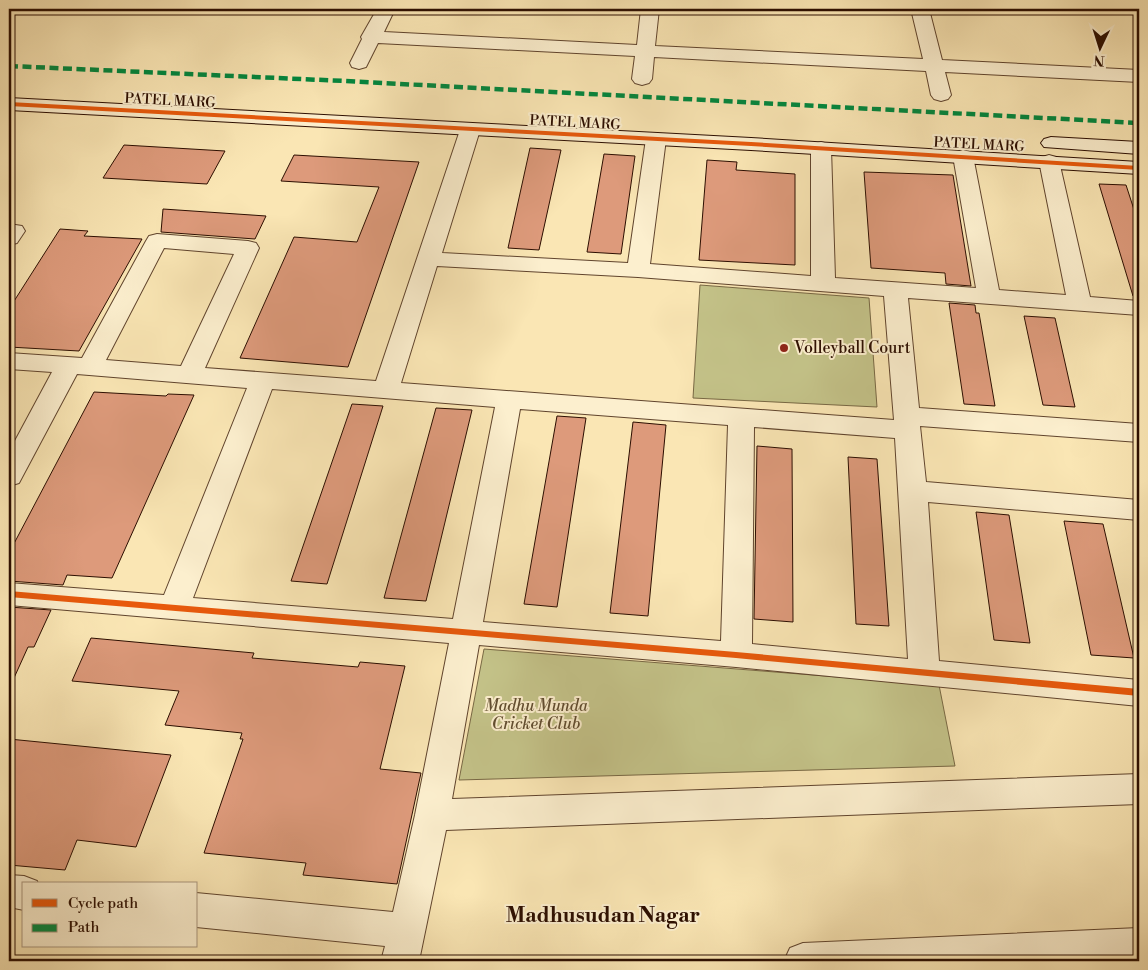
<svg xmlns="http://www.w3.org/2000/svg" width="1148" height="970" font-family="'Libre Bodoni',serif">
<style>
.green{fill:#c4c389;stroke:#786844}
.building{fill:#dd9a7b;stroke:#2c0e00}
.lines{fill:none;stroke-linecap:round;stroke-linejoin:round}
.street-casing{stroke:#60442d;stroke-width:2}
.secondary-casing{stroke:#2c0e00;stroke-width:2}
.street{fill:#fcefce;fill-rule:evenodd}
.secondary{fill:#fcefce;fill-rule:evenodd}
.quiet{stroke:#00873e;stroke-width:4.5;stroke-dasharray:9 4.5;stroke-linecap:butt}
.cycleway-casing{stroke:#fcefce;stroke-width:3}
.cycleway{fill:#e8590c;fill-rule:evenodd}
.poi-dot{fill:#8f2418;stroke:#fcefce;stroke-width:2}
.labels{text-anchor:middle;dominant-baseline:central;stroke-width:4;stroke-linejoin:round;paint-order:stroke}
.far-street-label{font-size:14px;fill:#2c0e00;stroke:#fcefce}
.poi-label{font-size:16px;fill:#2c0e00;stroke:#fcefce;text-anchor:start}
.park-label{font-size:16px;font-style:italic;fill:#614d30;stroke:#fcefce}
.near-neighbourhood-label{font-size:21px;font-weight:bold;fill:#2c0e00;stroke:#fcefce}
</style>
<rect width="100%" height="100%" fill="#fae6b4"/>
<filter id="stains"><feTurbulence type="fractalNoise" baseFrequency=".004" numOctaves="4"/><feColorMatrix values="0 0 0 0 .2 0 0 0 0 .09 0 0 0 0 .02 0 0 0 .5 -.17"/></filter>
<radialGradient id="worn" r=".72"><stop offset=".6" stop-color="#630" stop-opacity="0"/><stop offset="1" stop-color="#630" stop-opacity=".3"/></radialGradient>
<g class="green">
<polygon points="700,285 869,298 877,407 693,398"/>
<polygon points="484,649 939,685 955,766 459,780"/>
</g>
<g class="building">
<polygon points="124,145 225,151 207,184 103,178"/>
<polygon points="530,148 561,150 539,250 508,248"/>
<polygon points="604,154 635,156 621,254 587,252"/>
<polygon points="294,155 419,162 348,367 240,358 294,237 357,242 379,187 281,181"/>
<polygon points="707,160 737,162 736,170 795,174 795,265 699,260"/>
<polygon points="864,172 953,175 971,286 946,284 945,273 871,268"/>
<polygon points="1099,184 1126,185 1139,225 1139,295 1133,296"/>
<polygon points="163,209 266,216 255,239 161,232"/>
<polygon points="60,229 88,231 84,236 142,239 79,351 9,347 9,309"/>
<polygon points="949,303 975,305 976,313 979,313 995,406 964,404"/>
<polygon points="1024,316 1055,318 1075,407 1043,405"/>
<polygon points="94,392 166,396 168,394 194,395 112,578 67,575 63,585 9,581 9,553"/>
<polygon points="352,404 383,406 327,584 291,581"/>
<polygon points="436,408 472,410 426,601 384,598"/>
<polygon points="557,416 586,418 557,607 524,604"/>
<polygon points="633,422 666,425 648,616 610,613"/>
<polygon points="757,446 792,449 793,622 754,619"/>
<polygon points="848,457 877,459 889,626 856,624"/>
<polygon points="976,512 1009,515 1030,643 994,640"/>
<polygon points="1064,521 1103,524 1134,658 1091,655"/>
<polygon points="9,607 51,610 34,647 28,647 9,689"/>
<polygon points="91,638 254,653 252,658 358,667 360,662 405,666 380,769 421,773 397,884 303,875 306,863 204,853 243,739 240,739 242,733 165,725 179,691 72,681"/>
<polygon points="9,739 171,755 136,847 77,840 65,870 9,865"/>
</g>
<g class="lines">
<defs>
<g id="street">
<polygon points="377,9 395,9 384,32 637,45 641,9 659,9 655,46 923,59 911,9 929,9 942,60 1139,70 1139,82 945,72 951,95 948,99 941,101 934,99 931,95 926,71 654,57 652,79 649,83 642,85 635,83 632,79 635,56 378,43 366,67 359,69 352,67 350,63 362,39 361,37"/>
<path d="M470,124L477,126L480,130L442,253L628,263L646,139L649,135L656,133L663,135L666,139L650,264L811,276V148L814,144L821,142L828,144L831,148L835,278L976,288L953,156L956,152L963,150L970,152L973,156L999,290L1066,295L1039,161L1042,157L1049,155L1056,157L1059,161L1090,297L1139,301V315L908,298L919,408L1139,424V442L920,426L926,482L1139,500V520L928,502L939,661L1139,680V706L736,667L479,645L452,799L1139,774V804L446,830L419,961H381L385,946L196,927V893L393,912L415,815L449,643L9,605V583L164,595L247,388L77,374L19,483L9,486V452L52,372L9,369V353L82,358L146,241L149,236L157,234L248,241L256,243L259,248L205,368L376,381L460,130L463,126ZM164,248L234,254L181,366L106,360ZM437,266L638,277L884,296L894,420L401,383ZM272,389L495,407L453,619L193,598ZM520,409L728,425L721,641L483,622ZM754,427L895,438L908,659L752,644Z"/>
<polygon points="9,224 22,226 25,231 17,243 9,245"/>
<polygon points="9,875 24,876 37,881 38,884 24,884 24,910 9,907"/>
<polygon points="1139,928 1139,961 784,961 790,948 803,943"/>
</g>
<g id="secondary">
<polygon points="9,98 751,138 1139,162 1139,174 751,150 9,110"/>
<polygon points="1051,137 1139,142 1139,154 1044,147 1041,143 1044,139"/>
</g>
</defs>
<use href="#street" class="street-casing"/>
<use href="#secondary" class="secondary-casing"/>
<use href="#street" class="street"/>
<use href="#secondary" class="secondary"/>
<polyline class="quiet" points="9,66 345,81 1139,123"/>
<defs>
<g id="cycleway">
<polygon points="9,102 751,142 1139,166 1139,170 751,146 9,106"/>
<polygon points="9,591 736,652 1139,689 1139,696 736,658 9,597"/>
</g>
</defs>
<use href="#cycleway" class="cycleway-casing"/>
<use href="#cycleway" class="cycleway"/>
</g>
<circle class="poi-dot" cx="784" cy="348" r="5"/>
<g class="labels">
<g class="far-street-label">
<text transform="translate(170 101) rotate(3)">PATEL MARG</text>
<text transform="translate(575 123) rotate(3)">PATEL MARG</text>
<text transform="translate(979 145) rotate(3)">PATEL MARG</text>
</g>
<g class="poi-label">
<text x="794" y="348">Volleyball Court</text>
</g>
<g class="park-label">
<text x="536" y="706">Madhu Munda<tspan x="536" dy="18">Cricket Club</tspan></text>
</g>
<g class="near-neighbourhood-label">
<text x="603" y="916">Madhusudan Nagar</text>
</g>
</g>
<rect width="1148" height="970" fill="none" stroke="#fae6b4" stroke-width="30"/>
<rect x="10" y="10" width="1128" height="950" fill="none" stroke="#2c0e00" stroke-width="2.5"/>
<rect x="15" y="15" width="1118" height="940" fill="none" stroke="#2c0e00"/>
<rect x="22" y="882" width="175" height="65" fill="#fcefce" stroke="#a9957c"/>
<rect x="32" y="899" width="25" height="8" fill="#e8590c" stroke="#a9957c"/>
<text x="68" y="908" font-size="15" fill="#2c0e00">Cycle path</text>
<rect x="32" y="924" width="25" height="8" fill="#00873e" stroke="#a9957c"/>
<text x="68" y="932" font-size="15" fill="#2c0e00">Path</text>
<g transform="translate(1100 48) rotate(184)" stroke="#fcefce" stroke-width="4" paint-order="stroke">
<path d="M0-4L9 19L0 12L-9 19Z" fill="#2c0e00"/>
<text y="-8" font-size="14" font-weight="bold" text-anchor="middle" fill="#2c0e00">N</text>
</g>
<rect width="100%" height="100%" filter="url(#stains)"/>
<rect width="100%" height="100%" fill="url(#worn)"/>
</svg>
